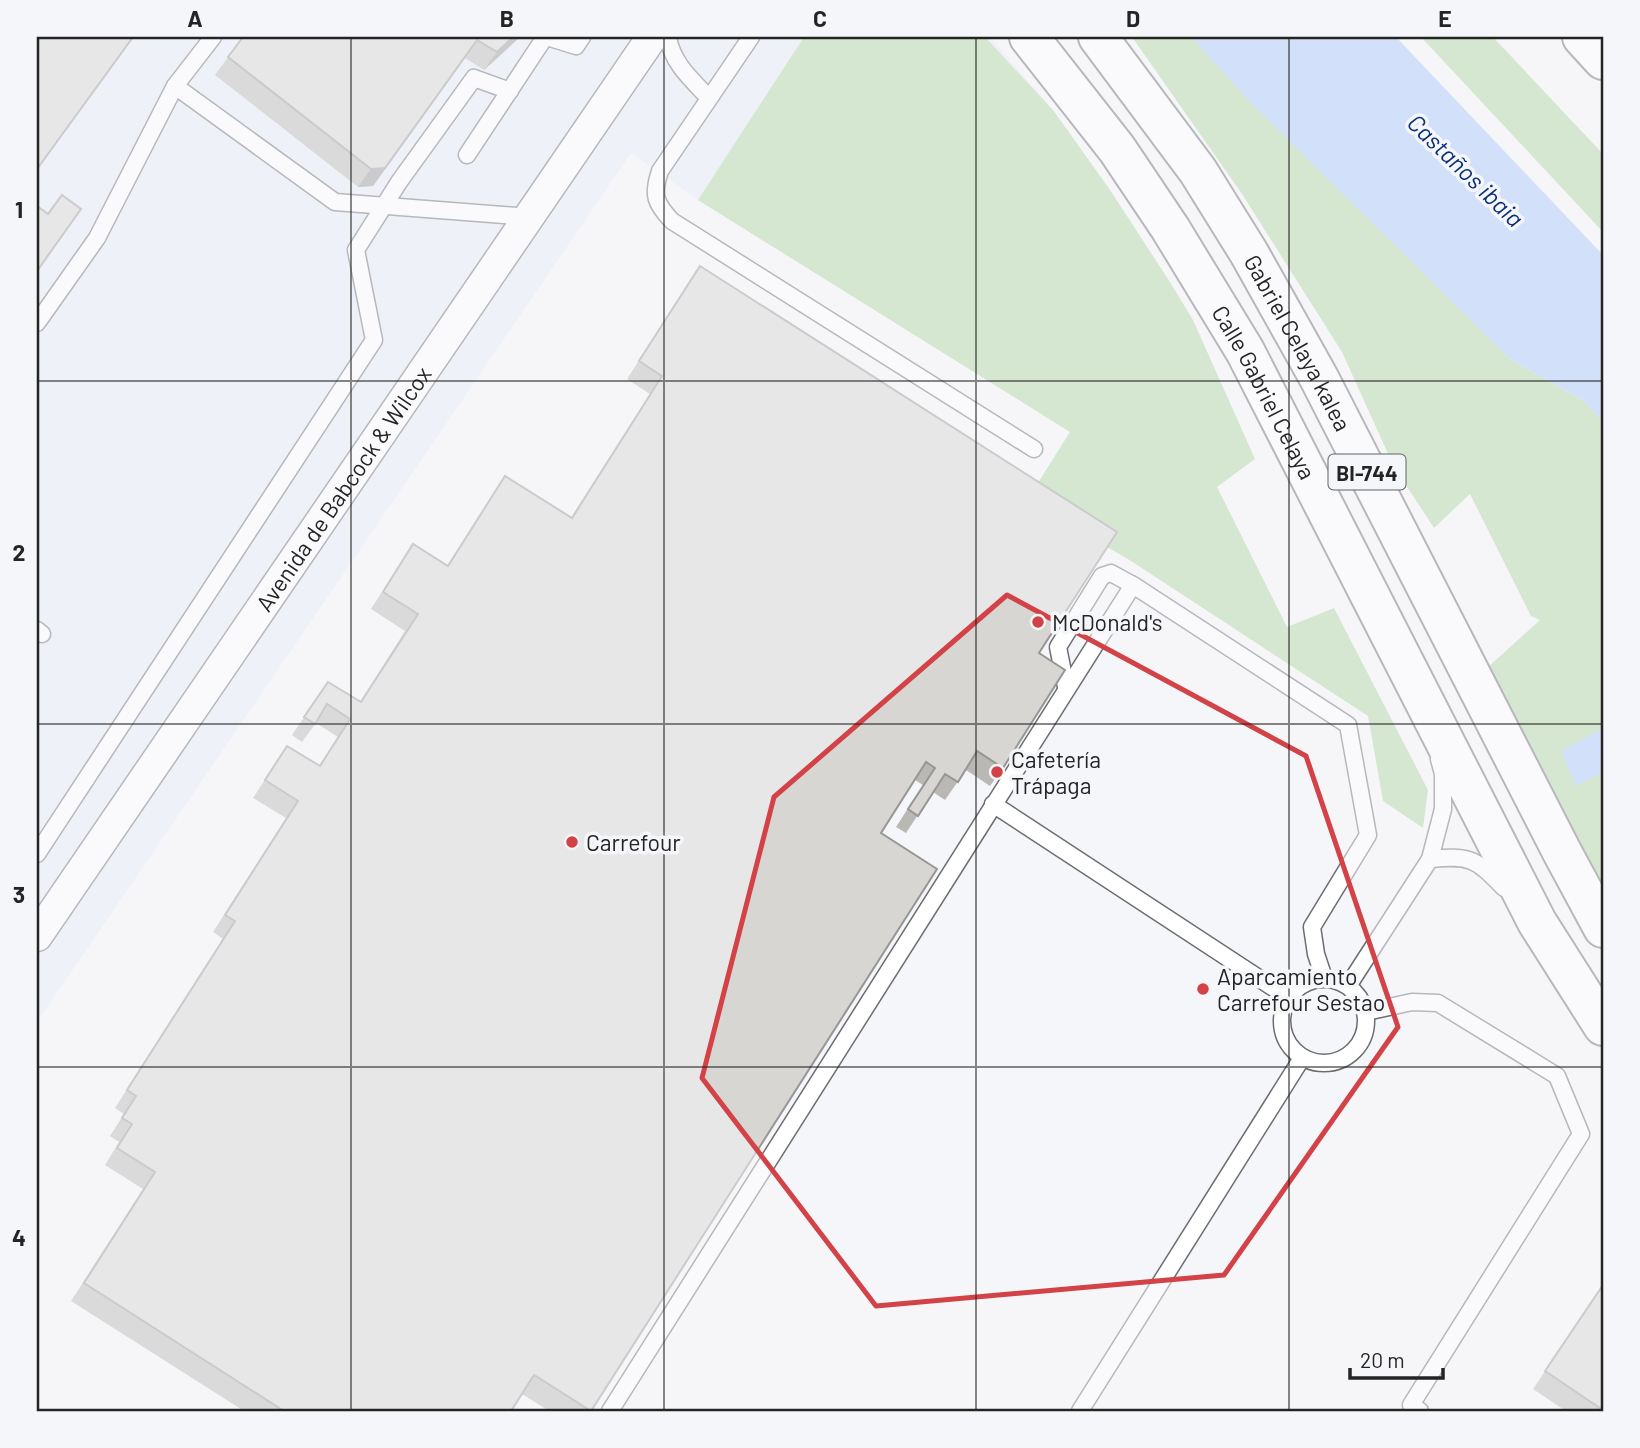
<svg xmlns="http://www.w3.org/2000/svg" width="1640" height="1448" font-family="Barlow,sans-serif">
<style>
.built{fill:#e5eaf4}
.green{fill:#aed49d}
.water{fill:#a8c5fa}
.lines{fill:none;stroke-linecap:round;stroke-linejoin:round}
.service-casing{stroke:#6c6d70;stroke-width:19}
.minor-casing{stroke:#6c6d70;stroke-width:33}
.secondary-casing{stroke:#6c6d70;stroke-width:42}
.primary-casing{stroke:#6c6d70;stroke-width:42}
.service{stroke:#fff;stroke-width:16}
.minor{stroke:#fff;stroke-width:30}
.secondary{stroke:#fff;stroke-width:38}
.primary{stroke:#fff;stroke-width:38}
.wall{fill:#bab8b5}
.shaded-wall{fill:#979694}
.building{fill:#d8d6d3;stroke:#979694;stroke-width:2}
.marked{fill:none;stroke:#d24246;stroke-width:5;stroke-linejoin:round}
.grid{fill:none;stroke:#242425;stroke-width:2;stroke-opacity:0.55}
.poi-dot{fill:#d24246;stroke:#f5f6f9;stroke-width:2.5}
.labels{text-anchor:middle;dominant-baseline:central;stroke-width:7;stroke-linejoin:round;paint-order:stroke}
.shield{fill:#f5f6f9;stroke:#636365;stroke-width:2}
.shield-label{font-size:21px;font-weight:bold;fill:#242425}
.street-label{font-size:23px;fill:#242425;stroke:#f5f6f9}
.poi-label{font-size:23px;fill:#242425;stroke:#f5f6f9;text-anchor:start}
.water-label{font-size:24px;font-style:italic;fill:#0a2f78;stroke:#f5f6f9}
.neatline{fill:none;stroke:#242425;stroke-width:2.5}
.grid-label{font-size:23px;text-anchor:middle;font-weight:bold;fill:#242425}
</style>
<rect width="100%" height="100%" fill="#f5f6f9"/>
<polygon class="built" points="37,37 990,37 1053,110 1110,190 1193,320 1195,342 1070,432 698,200 631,153 37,1022"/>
<g class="green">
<polygon points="804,37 985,37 1053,110 1110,190 1170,282 1193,320 1255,459 1217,487 1287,627 1334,608 1428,790 1423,828 1383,801 1368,716 1131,561 1027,500 1070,432 698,200"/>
<polygon points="1132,37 1193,37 1510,359 1584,401 1603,422 1603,900 1488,667 1540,620 1531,616 1470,494 1434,528 1394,467 1342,352 1242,194"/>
<polygon points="1421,37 1493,37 1603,154 1603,232"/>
</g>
<g class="water">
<polygon points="1191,37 1396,37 1603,255 1603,422 1584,401 1510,359 1251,103"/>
<polygon points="1603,728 1603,772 1576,786 1561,751"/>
</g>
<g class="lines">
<defs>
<g id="service">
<polyline points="547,37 576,46 582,37"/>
<path d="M668,37C672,63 692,80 709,98"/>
<path d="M751,37L660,171C652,195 655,203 672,221L1034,449"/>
<polyline points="175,86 335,202 529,217"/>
<polyline points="467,155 545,37"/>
<polyline points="37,323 97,238 175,86 213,37"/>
<polyline points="37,630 42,634"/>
<polyline points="1066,687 1058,647 1102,576 1111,573 1133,585"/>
<polyline points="993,804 1289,998"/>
<polyline points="37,854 374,340 356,250 399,182 474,78 510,91"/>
<path d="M1430,859C1471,855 1476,859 1504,888"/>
<circle cx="1324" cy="1021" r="42"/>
<polyline points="1348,986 1430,859 1443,809 1443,774 1439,759"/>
<polyline points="1366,1012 1412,1002 1438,1003 1557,1076 1581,1134 1411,1405 1420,1411"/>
<polyline points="610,1411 1133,585 1348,725 1368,835 1312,927 1316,954 1324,978"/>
<polyline points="1080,1411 1302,1058"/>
</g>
<g id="minor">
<path id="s1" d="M37,936L652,37"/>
</g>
<polyline id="secondary" points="1582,37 1603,60"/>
<g id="primary">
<path id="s2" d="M1029,37L1117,149L1170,228L1245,351L1537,922L1603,1026"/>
<path id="s3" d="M1098,37L1198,171L1249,253L1319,378L1562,852L1603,928"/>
</g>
</defs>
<use href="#service" class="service-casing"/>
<use href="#minor" class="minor-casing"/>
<use href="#secondary" class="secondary-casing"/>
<use href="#primary" class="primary-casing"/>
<use href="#service" class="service"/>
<use href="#minor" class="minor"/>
<use href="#secondary" class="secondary"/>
<use href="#primary" class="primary"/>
</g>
<g class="wall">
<polygon points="243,37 520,37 484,70 465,58 373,186 358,187 215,75"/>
<polygon points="700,266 1039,653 1003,768 990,786 966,770 945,800 933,792 906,833 896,827 923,785 915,780 881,833 591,1411 549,1411 522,1394 511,1411 244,1411 71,1301 143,1189 105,1165 119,1142 110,1136 124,1114 115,1108 223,939 213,932 286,818 253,798 287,746 319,766 338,737 316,723 302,742 292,735 328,682 360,702 405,631 371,609 401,562 413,544 447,566 505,476 571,518 650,394 627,379"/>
<polygon points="1603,1285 1603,1411 1566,1411 1533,1389"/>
</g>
<g class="shaded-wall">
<polygon points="513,37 520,37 484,70 497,52"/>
<polygon points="465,58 373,186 358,187 371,169"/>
</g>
<g class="building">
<polygon points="37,37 133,37 37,169"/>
<polygon points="243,37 513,37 497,52 477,40 385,168 371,169 228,57"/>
<polygon points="62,195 81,209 37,271 37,206 48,214"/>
<polygon points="700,266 1117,532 1039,653 1065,670 1003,768 977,751 958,782 945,774 918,816 908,809 935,768 926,762 881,833 937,869 591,1411 534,1375 511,1411 284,1411 84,1283 155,1172 117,1148 132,1124 122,1118 136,1096 127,1090 235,921 225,915 298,801 265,780 287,746 320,766 350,719 327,704 315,724 304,717 328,682 361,702 418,614 383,592 413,544 448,566 505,476 572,518 662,376 639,361"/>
<polygon points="1603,1285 1603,1410 1545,1371"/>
</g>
<path d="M0 0H1640V1448H0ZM1007,595L1306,756L1398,1027L1224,1275L876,1306L702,1078L774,797Z" fill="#f5f6f9" fill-opacity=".55" fill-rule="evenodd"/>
<path class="marked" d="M1007,595L1306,756L1398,1027L1224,1275L876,1306L702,1078L774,797Z"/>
<path class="grid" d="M351,37V1411M664,37V1411M976,37V1411M1289,37V1411M37,381H1603M37,724H1603M37,1067H1603"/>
<g class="poi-dot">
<circle cx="1038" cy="622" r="7"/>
<circle cx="997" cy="772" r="7"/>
<circle cx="572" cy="842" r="7"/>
<circle cx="1203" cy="989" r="7"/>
</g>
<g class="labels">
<rect class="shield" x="1328.5" y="454.5" width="77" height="35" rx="5"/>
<g class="shield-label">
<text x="1367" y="472">BI-744</text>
</g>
<g class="street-label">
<text stroke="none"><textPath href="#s3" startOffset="366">Gabriel Celaya kalea</textPath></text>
<text stroke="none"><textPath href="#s2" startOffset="427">Calle Gabriel Celaya</textPath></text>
<text stroke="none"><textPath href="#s1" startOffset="542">Avenida de Babcock &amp; Wilcox</textPath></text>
</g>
<g class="poi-label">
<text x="1052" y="622">McDonald's</text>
<text x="1011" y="759">Cafetería<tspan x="1011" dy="26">Trápaga</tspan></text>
<text x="586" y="842">Carrefour</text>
<text x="1217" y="976">Aparcamiento<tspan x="1217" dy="26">Carrefour Sestao</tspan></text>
</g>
<g class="water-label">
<text transform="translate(1466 170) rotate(44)">Castaños ibaia</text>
</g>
</g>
<rect width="1640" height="1448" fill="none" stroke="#f5f6f9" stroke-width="77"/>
<path d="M1350 1368v10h93v-10" fill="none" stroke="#242425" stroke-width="3.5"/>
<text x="1360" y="1368" font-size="21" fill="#242425" stroke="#f5f6f9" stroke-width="5" paint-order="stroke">20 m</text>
<rect x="38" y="38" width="1564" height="1372" class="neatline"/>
<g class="grid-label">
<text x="195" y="27">A</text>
<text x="507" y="27">B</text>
<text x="820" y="27">C</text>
<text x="1133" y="27">D</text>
<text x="1445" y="27">E</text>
<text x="19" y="218">1</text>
<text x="19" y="561">2</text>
<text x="19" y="903">3</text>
<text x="19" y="1246">4</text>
</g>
</svg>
